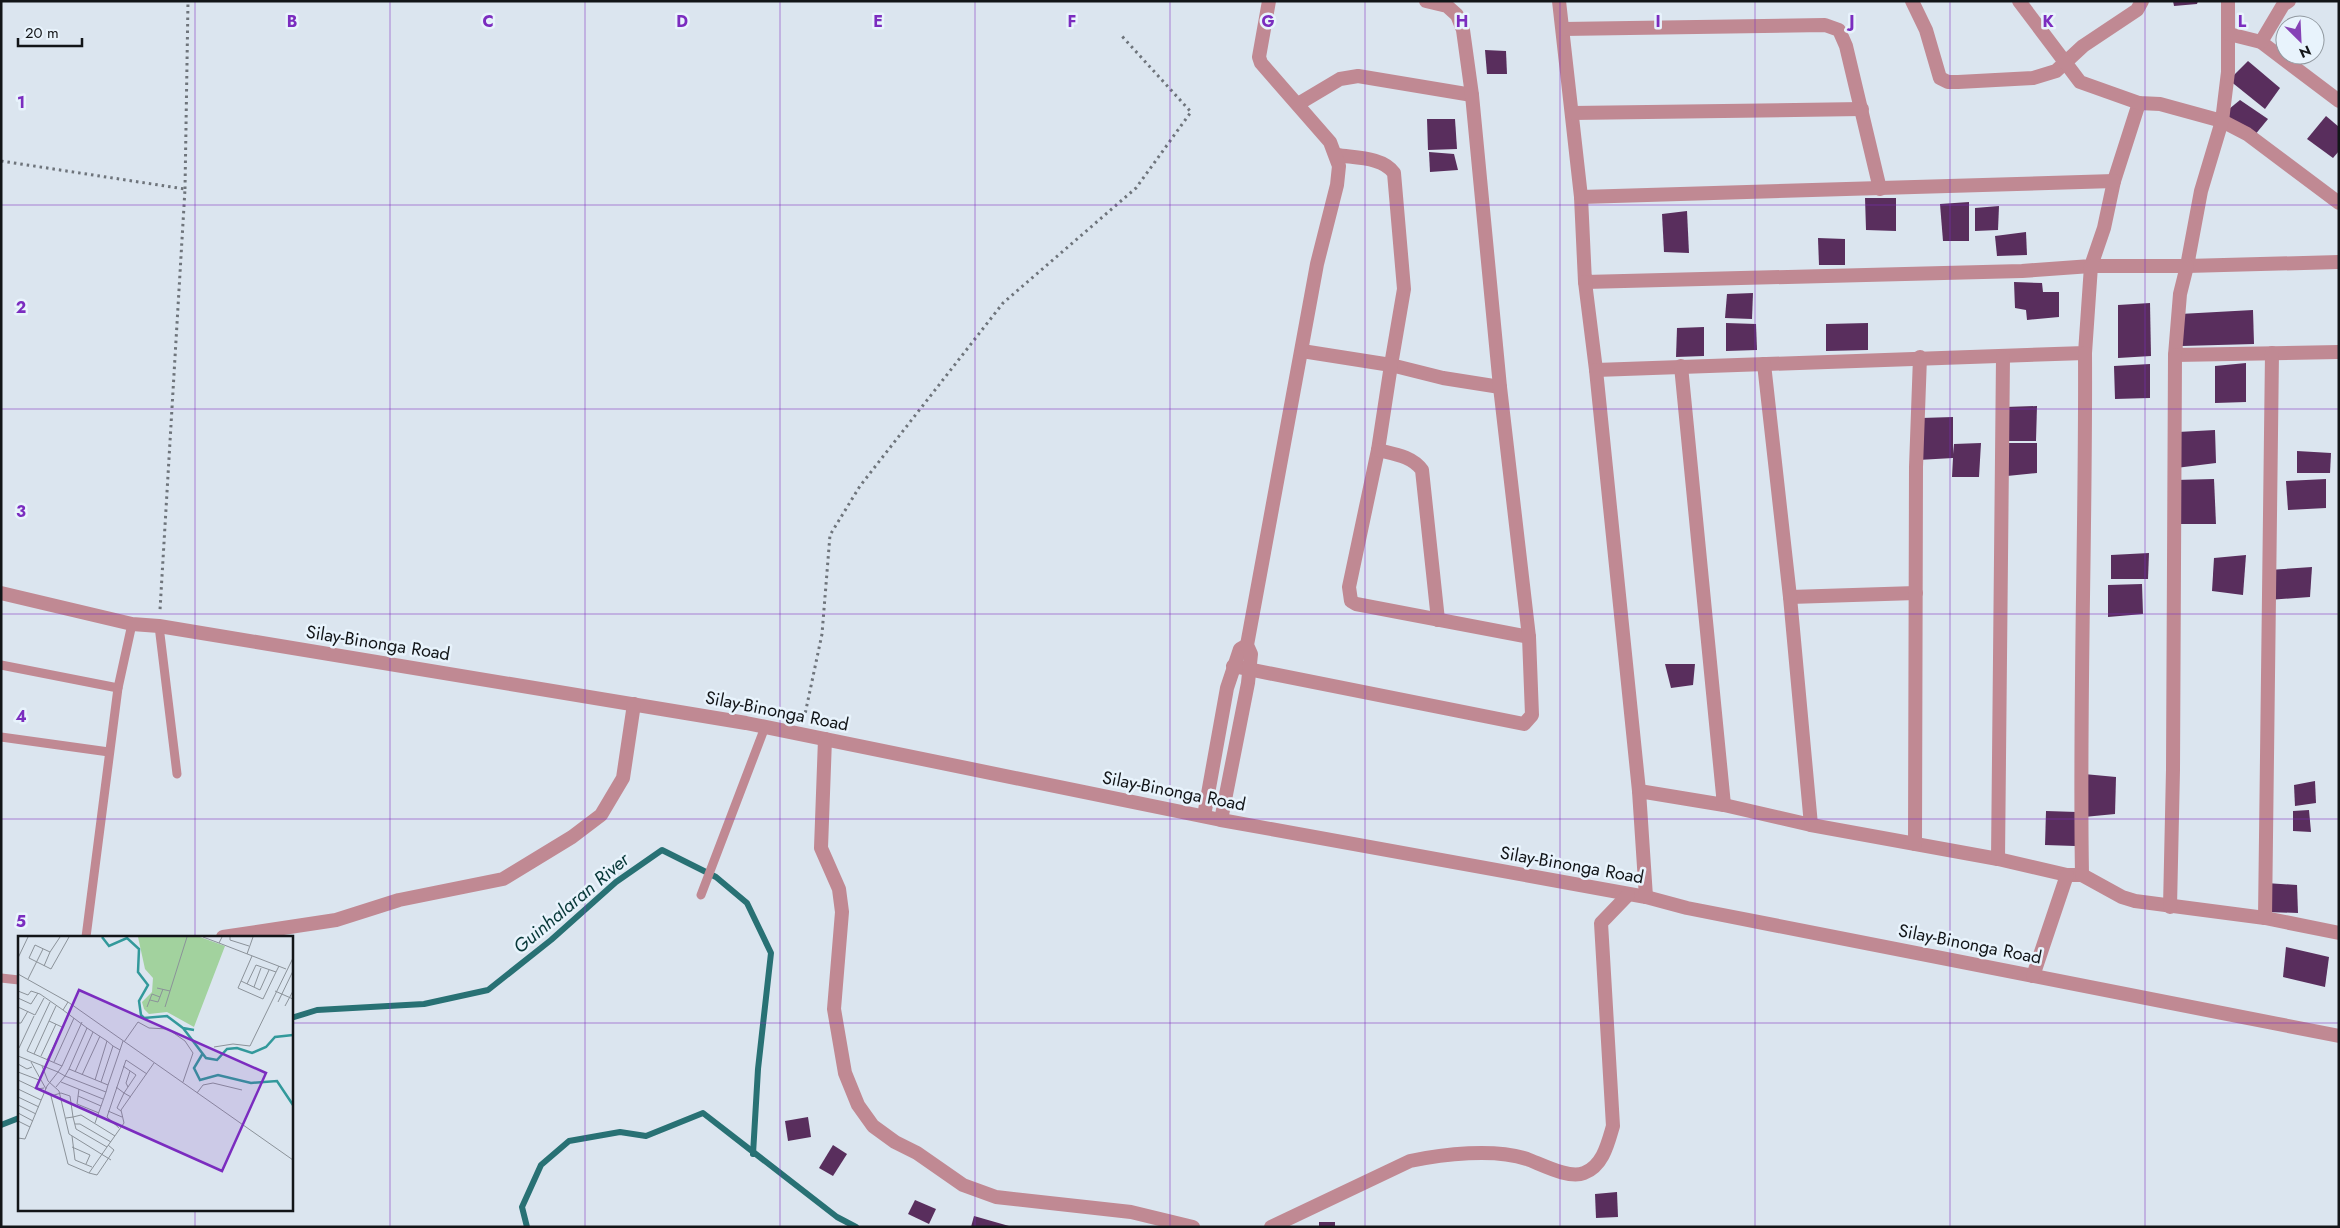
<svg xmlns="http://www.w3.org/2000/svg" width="2340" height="1228" font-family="Jost,sans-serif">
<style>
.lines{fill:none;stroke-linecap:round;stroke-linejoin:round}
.stream{stroke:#287174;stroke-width:6}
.building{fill:#592e5d}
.path{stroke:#6e747b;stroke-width:3;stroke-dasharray:2.5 4;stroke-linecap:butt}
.service{stroke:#c08993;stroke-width:9}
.minor{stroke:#c08993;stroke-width:14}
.grid{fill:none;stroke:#7b2cbf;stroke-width:1;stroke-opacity:0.55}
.labels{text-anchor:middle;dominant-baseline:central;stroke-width:5;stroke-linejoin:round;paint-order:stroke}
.street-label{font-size:18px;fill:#121518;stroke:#e8f3fc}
.water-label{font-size:19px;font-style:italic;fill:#073838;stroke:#e8f3fc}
.inset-river{fill:none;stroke:#32999b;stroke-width:2.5}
.inset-road{fill:none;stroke:#8b9299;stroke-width:1}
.view{fill:#7b2cbf;fill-opacity:0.15;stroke:#7b2cbf;stroke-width:2.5}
.inset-edge{fill:none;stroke:#121518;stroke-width:2.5}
.grid-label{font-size:16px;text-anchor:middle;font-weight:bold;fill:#7b2cbf;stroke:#e8f3fc;stroke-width:5;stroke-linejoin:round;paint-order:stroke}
</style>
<rect width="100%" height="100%" fill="#dbe5ef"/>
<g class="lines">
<g class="stream">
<polyline points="291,1018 317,1010 424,1004 488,990 551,940 616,882 662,850 716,877 747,903 771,953 758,1069 753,1154"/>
<polyline points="1,1125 19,1118"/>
<polyline points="527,1227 522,1207 541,1165 569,1141 620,1132 646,1136 703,1113 837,1217 856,1227"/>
</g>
</g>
<g class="building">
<polygon points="2173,1 2198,1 2197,4 2174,6"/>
<polygon points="1485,50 1506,51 1507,74 1487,74"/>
<polygon points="2248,61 2280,88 2265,109 2229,80"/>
<polygon points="2240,100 2268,119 2254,136 2223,114"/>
<polygon points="2326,116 2339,127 2339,151 2333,158 2307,139"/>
<polygon points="1427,119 1455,119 1457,149 1428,150"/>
<polygon points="1429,152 1454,154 1458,170 1430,172"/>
<polygon points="1865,198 1896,198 1896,231 1866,230"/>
<polygon points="1969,202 1969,241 1943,241 1940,204"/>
<polygon points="1999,206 1998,230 1975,231 1975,208"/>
<polygon points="1687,211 1689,253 1664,252 1662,214"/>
<polygon points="2026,232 2027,255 1997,256 1995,236"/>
<polygon points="1818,238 1845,239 1845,265 1819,265"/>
<polygon points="2014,282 2042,283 2043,292 2059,292 2059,317 2027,320 2026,310 2015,308"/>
<polygon points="1753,293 1752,319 1725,318 1727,294"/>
<polygon points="2150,303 2151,356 2118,358 2118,305"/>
<polygon points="2253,310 2254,344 2182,346 2180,314"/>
<polygon points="1726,323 1756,324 1757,350 1726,351"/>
<polygon points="1868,323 1868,350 1826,351 1826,324"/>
<polygon points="1704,327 1704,356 1676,357 1677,328"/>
<polygon points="2246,363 2246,402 2215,403 2215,366"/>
<polygon points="2150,364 2150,398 2115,399 2114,366"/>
<polygon points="2037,406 2036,441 2005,441 2005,407"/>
<polygon points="1953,417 1953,454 1954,444 1981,443 1979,477 1952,477 1953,458 1918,460 1921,418"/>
<polygon points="2215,430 2216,463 2176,468 2178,432"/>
<polygon points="2007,443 2037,443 2037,473 2007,476"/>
<polygon points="2297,451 2331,453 2330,473 2297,473"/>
<polygon points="2214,479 2216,524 2176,524 2175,480"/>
<polygon points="2326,479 2326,508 2288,510 2286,481"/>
<polygon points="2149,553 2148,579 2111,579 2111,555"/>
<polygon points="2246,555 2243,595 2212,591 2214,558"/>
<polygon points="2312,567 2310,597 2268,600 2269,570"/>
<polygon points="2142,584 2143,614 2108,617 2108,585"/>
<polygon points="1665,664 1695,664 1693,685 1671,688"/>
<polygon points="2084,774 2116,777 2115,814 2084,817"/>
<polygon points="2315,781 2316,803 2295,806 2294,785"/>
<polygon points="2309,810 2311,832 2293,831 2293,811"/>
<polygon points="2046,811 2077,812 2075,846 2045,845"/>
<polygon points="2266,883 2297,885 2298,913 2267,912"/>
<polygon points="2286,947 2329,957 2325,987 2283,977"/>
<polygon points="808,1117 811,1137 788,1141 785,1121"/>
<polygon points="833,1145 847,1154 833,1176 819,1168"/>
<polygon points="1617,1192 1618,1217 1596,1218 1595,1194"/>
<polygon points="915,1200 936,1209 929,1224 908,1214"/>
<polygon points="974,1216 1009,1226 1008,1227 971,1227"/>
<rect x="1319" y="1222" width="16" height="5"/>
</g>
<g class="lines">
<g class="path">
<polyline points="1,161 185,189 160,610"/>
<polyline points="185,189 188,1"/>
<polyline points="804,719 822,634 830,535 860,486 1003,303 1136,188 1191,112 1120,34"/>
</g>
<g class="service">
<polyline points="159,626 177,774"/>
<polyline points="1,665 118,688"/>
<polyline points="1,737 109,752"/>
<polyline points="701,895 765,727"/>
<polyline points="86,937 118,688 132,624"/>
<polyline points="1,978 19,980"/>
</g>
<g class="minor">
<polyline points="1559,1 1581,197 1585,282 2022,271 2091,266 2104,228 2114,181 2139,103"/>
<polyline points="1912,1 1926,30 1940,78 1948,82 1958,82 2033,78 2056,71 2083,46 2137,10 2142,1"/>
<polyline points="2019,1 2080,82 2139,103 2160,104 2222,121 2247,134 2339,203"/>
<polyline points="2228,1 2228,72 2222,121 2201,191 2187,266 2339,262"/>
<polyline points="1563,29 1825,25 1839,30 1846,46 1880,189"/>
<polyline points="2229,34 2261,42 2339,101"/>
<polyline points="2261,42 2283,5 2289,1"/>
<polyline points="1298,104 1340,79 1358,76 1472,95"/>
<polyline points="1572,113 1862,109"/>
<path d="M1337,155C1356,158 1383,157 1394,173L1404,289L1391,365L1443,378L1500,387"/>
<polyline points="1581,197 2114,181"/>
<polyline points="1585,282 1596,370 2085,353 2091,266 2187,266 2180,294 2175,355 2339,352"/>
<polyline points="1302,351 1391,365 1378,450 1349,587 1351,601 1356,604 1529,637"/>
<polyline points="1596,370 1639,791"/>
<path d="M1378,450C1394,454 1412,456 1422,470L1438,620"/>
<polyline points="1,593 132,624 159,626 746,723 1221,820 1646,897 1687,908 2339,1036"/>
<polyline points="1790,597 1916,593"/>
<polyline points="1233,666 1524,724 1532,715 1529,637 1500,387 1472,95 1463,30 1457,15 1447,6 1426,1"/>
<polyline points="825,739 821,848 839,889 842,912 834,1009 845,1073 858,1105 873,1126 895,1142 917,1153 963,1185 996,1197 1131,1212 1193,1227"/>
<polyline points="1724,805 1811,825 1790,597 1764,364"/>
<polyline points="1204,816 1227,688 1240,649 1247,645"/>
<polyline points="1221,820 1248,683 1251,654 1247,645 1317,264 1337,185 1339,166 1330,142 1261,63 1259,57 1269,1"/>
<path d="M1811,825L1998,859L2067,875H2082C2079,701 2086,527 2085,353"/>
<polyline points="1915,844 1916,467 1920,357"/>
<polyline points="1998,859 2003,357"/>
<polyline points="2082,875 2122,897 2135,901 2265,918 2339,933"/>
<polyline points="1646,897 1639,791 1724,805 1681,366"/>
<polyline points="2170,907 2173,770 2175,355"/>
<polyline points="2265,918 2272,353"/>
<polyline points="223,937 336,920 399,900 503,879 572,837 601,815 623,778 634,704"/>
<polyline points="2033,976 2067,875"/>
<path d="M1271,1227L1410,1161C1443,1154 1494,1148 1527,1159C1543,1165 1569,1179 1584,1173C1603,1166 1608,1143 1613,1126L1601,923L1628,895"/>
</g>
</g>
<path class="grid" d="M195,1V937M390,1V1227M585,1V1227M780,1V1227M975,1V1227M1170,1V1227M1365,1V1227M1560,1V1227M1755,1V1227M1950,1V1227M2145,1V1227M1,205H2339M1,409H2339M1,614H2339M1,819H2339M1,1023H19M291,1023H2339M195,1209V1227"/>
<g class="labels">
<g class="street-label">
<text transform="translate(378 643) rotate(9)">Silay-Binonga Road</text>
<text transform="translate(777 711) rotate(11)">Silay-Binonga Road</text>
<text transform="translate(1174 791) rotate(11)">Silay-Binonga Road</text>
<text transform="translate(1572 865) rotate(10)">Silay-Binonga Road</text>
<text transform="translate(1970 944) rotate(11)">Silay-Binonga Road</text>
</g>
<g class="water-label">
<text transform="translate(571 903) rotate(-40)">Guinhalaran River</text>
</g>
</g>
<g transform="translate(18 936)">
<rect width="275" height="275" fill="#dbe5ef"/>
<path d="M120,1H182L207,10L176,91L149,76L131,78L126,73L124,66L134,56L135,42L127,33Z" fill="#a2d29e"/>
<path class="inset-river" d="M84,1L91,10L109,2L121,13L120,36L130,49L121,65L123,79L126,82L149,80L165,92L176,94M165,92L188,122L199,124L209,113L219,112L234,117L248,111L257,101L275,99M185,117L176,132L182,144L200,139L233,147L259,145L275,169"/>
<path class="inset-road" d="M42,1L32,16L17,9L11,22L33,33L51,1M185,1L201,7M204,1L201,7L268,33M212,1V4L231,10M229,18L235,1M234,20L220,52L245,63L258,36M0,22L10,1M26,30L32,16M0,38L50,66L275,224M10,43L25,13M223,45L242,54L251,34M229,48L238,29L258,36L261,30M236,51L243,32M139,52L152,55L169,1M0,55L10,59L13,55L22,58L45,74M257,55L275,63M0,62L13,68L20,57M132,64L140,66L145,53M32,66L9,115L44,130L40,136L47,140L51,133L90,149L88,156M50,66L45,74L69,92M260,66L275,35M38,70L31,85L44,91M267,70L275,55M0,71L17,79L26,62M129,71L134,58L142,61M147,71L152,55M0,87H3L10,75M106,106L120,86L131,92L150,93L167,105L175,117L165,146M196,111L215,108L232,110L275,22M1,112L16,80M16,118L31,85M0,120L40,136L29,150L12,191L0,185M23,120L38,88M29,124L51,78M13,126L28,153M36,126L56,82M0,128L9,133L14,131M24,130L30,145L41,155L51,198L93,224M44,130L64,86M105,130L118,139L106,157L113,161M51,133L69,92L89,105M0,136L21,144M57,136L75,96M64,139L82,100M0,144L19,153L26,152M77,144L89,105L95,110M43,146L85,163M83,146L95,110L102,114L105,105M90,149L102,114M38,151L47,140L88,156L77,187M98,151L106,157L99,172L103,175M110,151L108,147L112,135M0,153L23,164M61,153L59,168L81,177M179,157L185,149L195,147L224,154M60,160L83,170M0,161L21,171M0,169L18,178M90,175L104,181M0,177L15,185M48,182L55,181L58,193L89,211M57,188H62L93,206M101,192L89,181L108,124L129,138M54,200L57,224L74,231M97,200L63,179L55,181L52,160L43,157L33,160L50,228L71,237L89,211L106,187L103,174L136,127M0,202L7,203L12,191M54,211L72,219L68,228M71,237L79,239L96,214L90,209"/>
<path class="view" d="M61,54L248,137L204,235L18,152Z"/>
<rect width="275" height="275" class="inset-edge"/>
</g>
<g class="grid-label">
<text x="292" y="27">B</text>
<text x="488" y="27">C</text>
<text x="682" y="27">D</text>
<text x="878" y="27">E</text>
<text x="1072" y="27">F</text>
<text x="1268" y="27">G</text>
<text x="1462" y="27">H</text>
<text x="1658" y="27">I</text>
<text x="1852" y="27">J</text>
<text x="2048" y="27">K</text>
<text x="2242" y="27">L</text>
<text x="21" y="108">1</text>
<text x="21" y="313">2</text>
<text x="21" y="517">3</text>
<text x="21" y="722">4</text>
<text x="21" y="927">5</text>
</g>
<rect width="2340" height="1228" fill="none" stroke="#121518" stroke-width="5"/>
<g transform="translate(2300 40) rotate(156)"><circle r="24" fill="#e8f3fc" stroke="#929aa1"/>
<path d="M0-4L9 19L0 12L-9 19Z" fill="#8642b6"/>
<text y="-8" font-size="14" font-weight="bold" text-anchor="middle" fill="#121518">N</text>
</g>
<path d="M18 38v8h64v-8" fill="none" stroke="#121518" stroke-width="2.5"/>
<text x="25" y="38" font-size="15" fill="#121518" stroke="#e8f3fc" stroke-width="4" paint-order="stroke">20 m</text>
</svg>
